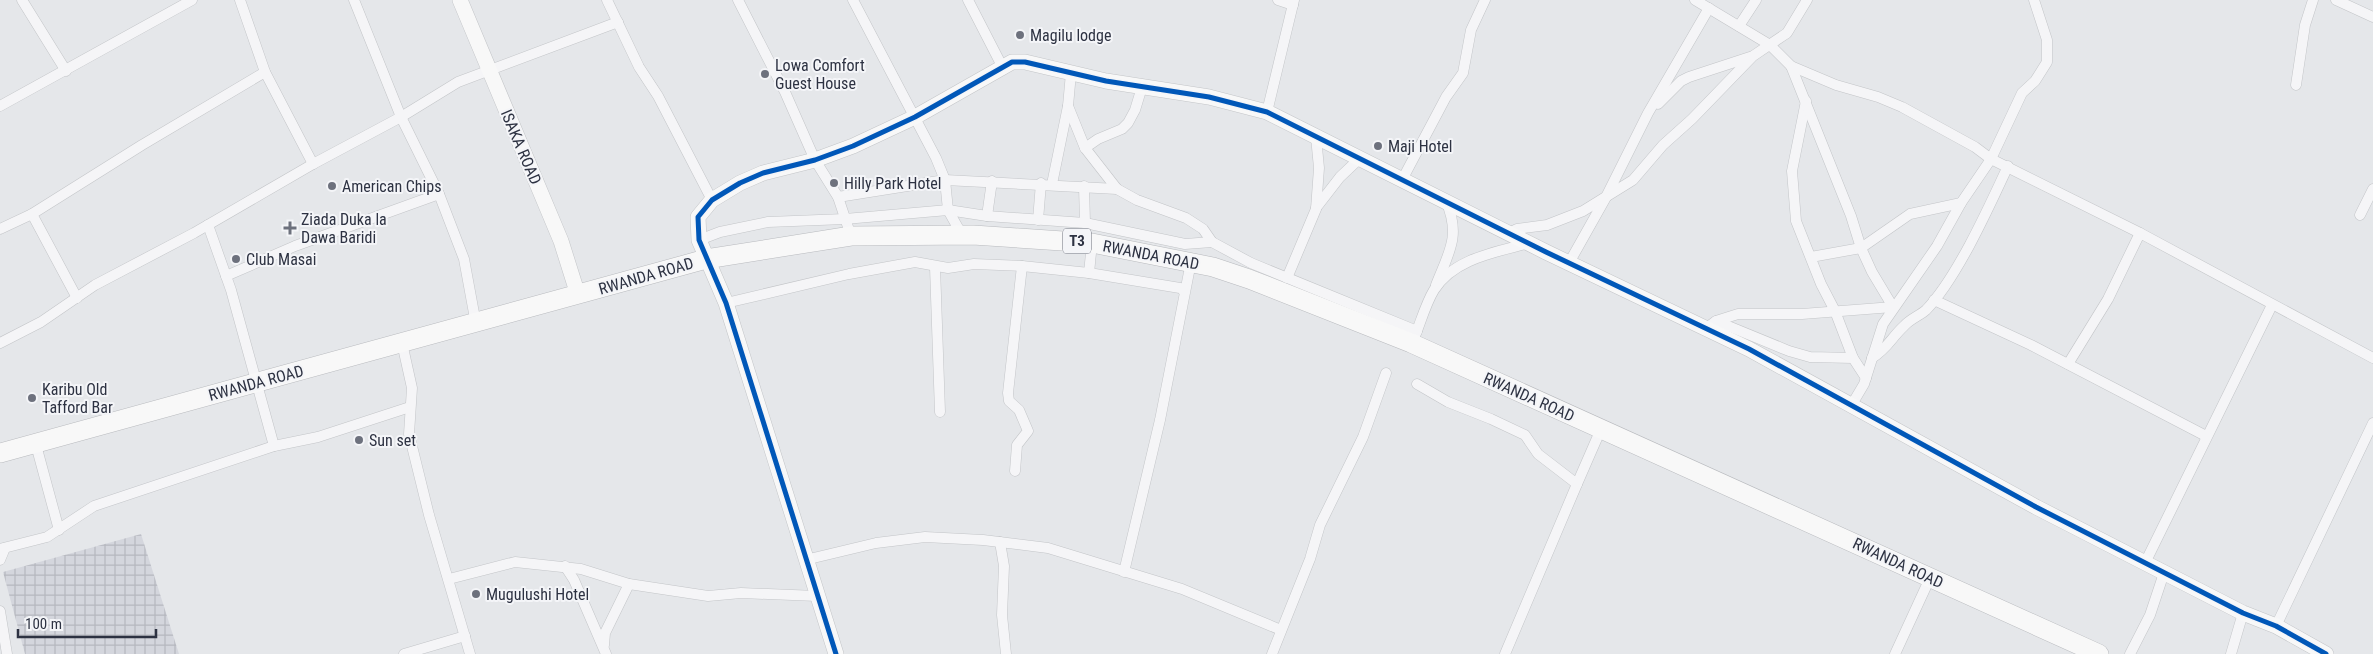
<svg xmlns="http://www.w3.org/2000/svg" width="2373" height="654" font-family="'Roboto Condensed',sans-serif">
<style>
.industrial{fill:url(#industrial-grid)}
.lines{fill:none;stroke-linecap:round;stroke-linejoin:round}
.street-casing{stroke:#c3c5c8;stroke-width:11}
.secondary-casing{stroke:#c3c5c8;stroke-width:16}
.highway-casing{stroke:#b8babe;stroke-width:20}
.street{stroke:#f5f5f7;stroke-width:10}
.secondary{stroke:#f8f8f8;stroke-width:15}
.highway{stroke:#f8f8f8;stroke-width:19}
.cycleway-casing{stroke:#f4f5f8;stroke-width:8}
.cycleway{stroke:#0057b8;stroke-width:5}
.poi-dot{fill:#6d717d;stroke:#f4f5f8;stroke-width:2}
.labels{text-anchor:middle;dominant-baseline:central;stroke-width:4;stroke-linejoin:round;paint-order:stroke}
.shield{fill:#f4f5f8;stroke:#696c79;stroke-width:1}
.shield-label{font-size:15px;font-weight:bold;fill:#2d3242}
.poi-label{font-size:16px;fill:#2d3242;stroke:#f4f5f8;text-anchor:start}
.street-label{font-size:16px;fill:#2d3242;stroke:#f4f5f8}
</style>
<defs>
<pattern id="industrial-grid" width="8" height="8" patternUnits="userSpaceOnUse" patternTransform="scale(1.25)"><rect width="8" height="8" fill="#d4d6dd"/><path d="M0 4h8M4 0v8" fill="none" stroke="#b6b8bf"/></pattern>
</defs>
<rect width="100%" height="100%" fill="#e5e7ea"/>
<polygon class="industrial" points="141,534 179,654 25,654 3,572"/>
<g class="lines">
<defs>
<g id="street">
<polyline points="22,0 66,71"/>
<polyline points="240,0 265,72 313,164"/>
<polyline points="354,0 401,117 439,194 464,259 476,324"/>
<polyline points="607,0 639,67 658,96 712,200"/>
<polyline points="738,0 785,92 815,160 838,197 851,236"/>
<polyline points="853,0 936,158 945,180 948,210 962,235"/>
<polyline points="968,0 1002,66"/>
<polyline points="1278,0 1293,5"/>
<polyline points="1695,0 1770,45 1791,66 1836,85 1878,97 1902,107 1975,147 1991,159 2140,233 2373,358"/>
<polyline points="2336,0 2373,17"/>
<polyline points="1739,26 1756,0"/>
<polyline points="2296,85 2305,25 2313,0"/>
<polyline points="1806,101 1792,171 1796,221 1821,284 1835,311 1853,358 1866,378"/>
<polyline points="1658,104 1681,81 1689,77 1750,57"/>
<polyline points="0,106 192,0"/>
<polyline points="1068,106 1085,148"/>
<polyline points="1267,112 1294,0"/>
<polyline points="1402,180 1446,97 1463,73 1471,30 1485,0"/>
<polyline points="1052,184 1068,106 1071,73"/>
<polyline points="1084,186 1085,223"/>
<polyline points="1117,189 1085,148 1098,139 1122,129 1128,123 1135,110 1142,87"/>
<polyline points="838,197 945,180 1117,189 1137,200 1186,218 1203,229 1212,242 1251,263 1417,331"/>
<polyline points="1316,208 1340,177 1359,159"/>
<polyline points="32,214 77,298"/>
<polyline points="2360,215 2373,189"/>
<polyline points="987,216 992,181"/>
<polyline points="1038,220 1041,183"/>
<polyline points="208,225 231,290 274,446"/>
<polyline points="0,229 32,214 142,145 265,72"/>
<polyline points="1509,233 1517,229 1547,225 1583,211 1633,180 1663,145 1692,119 1753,56 1787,33 1807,0"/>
<polyline points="699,240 720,232 768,222 845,219 948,210 987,216 1085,223 1185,244 1212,242"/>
<polyline points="1811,257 1861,248 1910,214 1961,203"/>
<polyline points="1569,263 1605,199 1648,113 1709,8"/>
<polyline points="935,267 940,412"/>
<polyline points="1089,273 1092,243"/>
<polyline points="226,276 295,246 439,194"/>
<polyline points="1287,278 1316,209 1319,168 1316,137"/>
<path d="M1436,285C1449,252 1461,236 1446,201"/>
<polyline points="1934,300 2031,345 2206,436"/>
<polyline points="726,303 849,274 915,262 948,268 974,264 1022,266 1089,273 1180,288 1184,291"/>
<polyline points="1716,321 1789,351 1810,357 1853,358"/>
<polyline points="1705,329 1716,321 1738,314 1802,314 1893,307 1872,272 1861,248 1851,216 1791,66"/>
<path d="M1415,336C1421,321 1426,303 1434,290C1454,258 1497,252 1529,243"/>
<polyline points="0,343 41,322 95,285 194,233 313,164 401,117 458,82 618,22"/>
<polyline points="402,343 412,388 409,434 429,515 470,654"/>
<path d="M1872,358C1888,348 1891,338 1904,326C1910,319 1919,316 1926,310C1957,278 1989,207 2008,166"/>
<polyline points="2068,364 2108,299 2140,233"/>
<polyline points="1417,384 1448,402 1491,419 1525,435 1538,454 1577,484 1505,654"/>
<polyline points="1851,406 1864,384 1883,324 1937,246 1961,203 1991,159 2022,93 2035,81 2047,62 2047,40 2034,0"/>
<polyline points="36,445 59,530"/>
<polyline points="1015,471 1017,445 1028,431 1019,410 1009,401 1008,393 1022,266"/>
<polyline points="1577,484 1601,429"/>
<polyline points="1000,542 1004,566 1002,615 1006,654"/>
<polyline points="0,549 47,537 94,506 274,446 318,437 410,407"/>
<polyline points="0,560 5,548"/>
<polyline points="805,560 876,543 925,537 983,540 1048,548 1182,589 1281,630"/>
<polyline points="2145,563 2272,305"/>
<polyline points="565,566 574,580 606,654"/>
<polyline points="1124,572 1160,420 1191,262"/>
<polyline points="449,579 515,562 581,569 629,584 708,596 741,593 817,596"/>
<polyline points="0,611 7,654"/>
<polyline points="2276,626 2373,423"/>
<polyline points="604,645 605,633 629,584"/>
<polyline points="404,654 465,636"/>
<polyline points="1272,654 1310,559 1320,525 1363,437 1386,373"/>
<polyline points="1895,654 1930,578"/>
<polyline points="2130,654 2150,615 2164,573"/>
<polyline points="2231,654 2243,613"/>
</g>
<g id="secondary">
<polyline points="460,0 561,241 578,295"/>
<polyline points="836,654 726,303 699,240 698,217 712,200 740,183 763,173 815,160 853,146 915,117 1012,62 1025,62 1106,81 1209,97 1267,112 1546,252 1749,349 2036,507 2243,613 2276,626 2326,654"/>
</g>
<polyline id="highway" points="0,453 706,259 851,236 973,235 1092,243 1213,267 1249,279 1411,343 2099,654"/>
</defs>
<use href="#street" class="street-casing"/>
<use href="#secondary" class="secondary-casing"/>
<use href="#highway" class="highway-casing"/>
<use href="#street" class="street"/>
<use href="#secondary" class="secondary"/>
<use href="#highway" class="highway"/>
<defs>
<polyline id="cycleway" points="836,654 726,303 699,240 698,217 712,200 740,183 763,173 815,160 853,146 915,117 1012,62 1025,62 1106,81 1209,97 1267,112 1546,252 1749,349 2036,507 2243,613 2276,626 2326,654"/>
</defs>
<use href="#cycleway" class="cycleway-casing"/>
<use href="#cycleway" class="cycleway"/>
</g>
<g class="poi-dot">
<circle cx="1020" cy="35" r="5"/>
<circle cx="765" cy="74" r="5"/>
<circle cx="1378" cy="146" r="5"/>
<circle cx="834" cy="183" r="5"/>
<circle cx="332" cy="186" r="5"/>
<path d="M287.5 220.5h5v5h5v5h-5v5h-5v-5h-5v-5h5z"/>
<circle cx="236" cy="259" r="5"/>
<circle cx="32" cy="398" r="5"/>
<circle cx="359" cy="440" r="5"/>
<circle cx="476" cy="594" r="5"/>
</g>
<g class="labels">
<rect class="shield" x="1063" y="228.5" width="28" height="25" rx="4"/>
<g class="shield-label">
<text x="1077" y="241">T3</text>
</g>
<g class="poi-label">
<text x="1030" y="35">Magilu lodge</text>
<text x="775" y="65">Lowa Comfort<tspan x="775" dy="18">Guest House</tspan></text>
<text x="1388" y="146">Maji Hotel</text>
<text x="844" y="183">Hilly Park Hotel</text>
<text x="342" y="186">American Chips</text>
<text x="301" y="219">Ziada Duka la<tspan x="301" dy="18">Dawa Baridi</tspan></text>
<text x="246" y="259">Club Masai</text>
<text x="42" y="389">Karibu Old<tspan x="42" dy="18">Tafford Bar</tspan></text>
<text x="369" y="440">Sun set</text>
<text x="486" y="594">Mugulushi Hotel</text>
</g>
<g class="street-label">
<text transform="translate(521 147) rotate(67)">ISAKA ROAD</text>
<text transform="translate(1151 255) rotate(11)">RWANDA ROAD</text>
<text transform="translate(646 276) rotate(-16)">RWANDA ROAD</text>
<text transform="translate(256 383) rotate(-15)">RWANDA ROAD</text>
<text transform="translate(1529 397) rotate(24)">RWANDA ROAD</text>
<text transform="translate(1898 563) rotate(25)">RWANDA ROAD</text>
</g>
</g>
<path d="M18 629v8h138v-8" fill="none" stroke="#2d3242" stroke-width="2.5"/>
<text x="25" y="629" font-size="15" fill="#2d3242" stroke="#f4f5f8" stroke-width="4" paint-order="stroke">100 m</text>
</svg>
